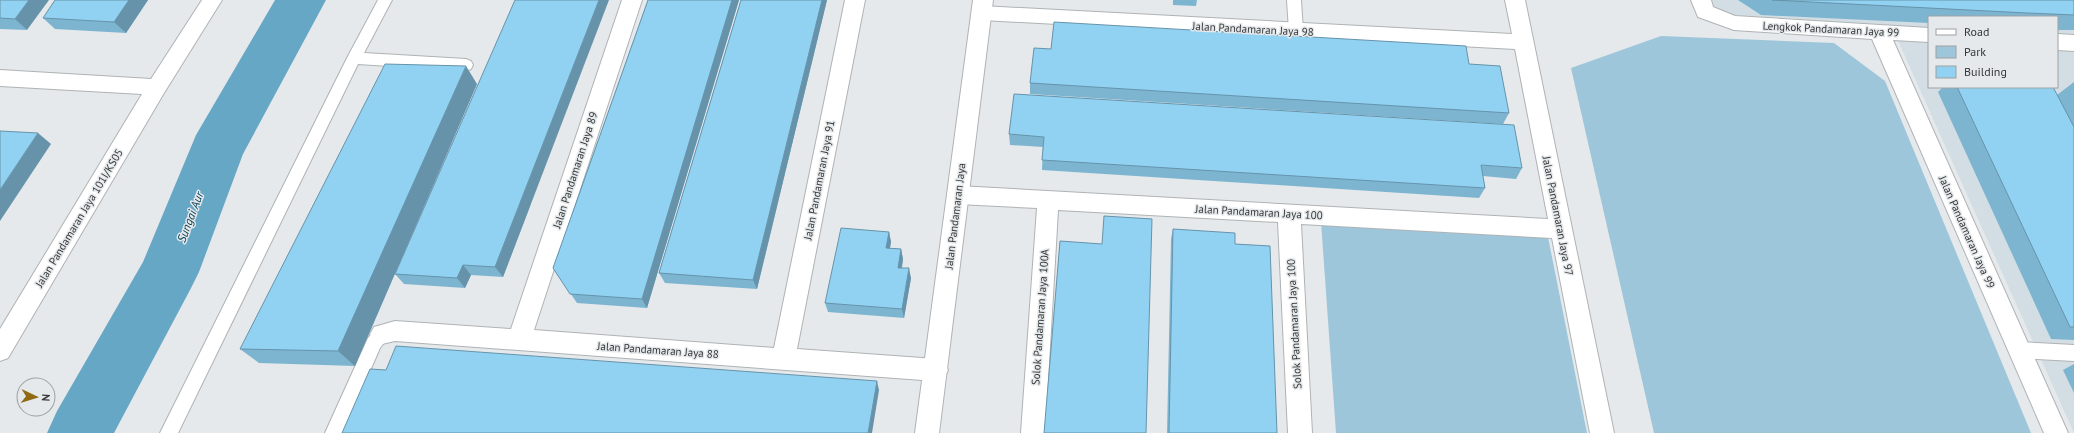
<svg xmlns="http://www.w3.org/2000/svg" width="2074" height="433" font-family="'PT Sans',sans-serif">
<style>
.built{fill:#d2dee3;fill-rule:evenodd}
.green{fill:#9ec6db}
.lines{fill:none;stroke-linecap:round;stroke-linejoin:round}
.river{fill:#67a7c6;fill-rule:evenodd}
.lane-casing{stroke:#afb3b5;stroke-width:2}
.street-casing{stroke:#afb3b5;stroke-width:2}
.secondary-casing{stroke:#afb3b5;stroke-width:2}
.lane{fill:#fff;fill-rule:evenodd}
.street{fill:#fff;fill-rule:evenodd}
.secondary{fill:#fff;fill-rule:evenodd}
.wall{fill:#7db5d1}
.shaded-wall{fill:#6693aa}
.building{fill:#91d2f3;stroke:#6693aa}
.labels{text-anchor:middle;dominant-baseline:central;stroke-width:3;stroke-linejoin:round;paint-order:stroke}
.street-label{font-size:11px;fill:#353637;stroke:#e5e9eb}
.water-label{font-size:12px;font-style:italic;fill:#003b51;stroke:#e5e9eb}
</style>
<rect width="100%" height="100%" fill="#e5e9eb"/>
<path class="built" d="M1711,0H2074V433L1891,25L1733,15L1713,7ZM1929,17H2057V87H1929Z"/>
<g class="green">
<polygon points="1661,36 1834,43 1885,81 2031,433 1654,433 1571,68"/>
<polygon points="1321,222 1548,237 1587,433 1336,433"/>
</g>
<g class="lines">
<polygon class="river" points="275,0 326,0 243,154 199,272 190,290 114,433 47,433 57,411 143,262 196,135"/>
<defs>
<g id="lane">
<polygon points="378,0 392,0 364,53 466,59 471,61 473,65 471,69 466,71 358,64 178,433 160,433 347,58"/>
<polygon points="1287,0 1301,0 1303,31 1301,35 1296,36 1291,35 1289,31"/>
<polygon points="382,326 388,329 391,334 380,348 343,433 325,433 368,338 376,329"/>
<polygon points="2019,342 2074,345 2074,361 2019,358 2013,355 2010,350 2013,345"/>
</g>
<g id="street">
<polygon points="202,0 222,0 164,93 8,358 0,361 0,329 142,94 0,86 0,70 151,79"/>
<polygon points="622,0 642,0 534,330 774,348 845,0 865,0 797,349 936,359 944,362 948,370 944,378 936,381 395,341 382,344 374,341 370,334 374,327 395,321 511,329"/>
<polygon points="1505,0 1525,0 1614,433 1590,433 1552,238 1301,224 1312,433 1288,433 1278,222 1058,210 1045,433 1021,433 1037,208 958,204 950,201 947,195 950,189 958,186 1548,219 1515,49 982,20 975,18 972,13 975,8 982,6 1512,34"/>
<polygon points="1691,0 1711,0 1713,7 1735,16 1929,28 1929,42 1893,40 2068,433 2044,433 1872,39 1734,30 1698,17"/>
<polygon points="2057,34 2074,35 2074,51 2057,50"/>
</g>
<polygon id="secondary" points="973,0 993,0 939,433 915,433"/>
</defs>
<use href="#lane" class="lane-casing"/>
<use href="#street" class="street-casing"/>
<use href="#secondary" class="secondary-casing"/>
<use href="#lane" class="lane"/>
<use href="#street" class="street"/>
<use href="#secondary" class="secondary"/>
</g>
<g class="wall">
<polygon points="0,0 27,30 0,29"/>
<polygon points="55,0 148,0 126,33 55,29 43,18"/>
<polygon points="648,0 739,0 647,308 577,303 553,268"/>
<polygon points="741,0 827,0 757,289 665,283 659,273"/>
<polygon points="1173,0 1197,0 1196,6 1173,5"/>
<polygon points="1738,0 2074,0 2074,30 2057,30 2057,17 1929,17 1929,23 1761,15"/>
<polygon points="1051,49 1469,64 1509,113 1503,124 1030,94 1030,83"/>
<polygon points="2074,82 2074,340 2051,339 1938,92 1943,87 2053,87 2057,95"/>
<polygon points="477,84 355,366 259,363 240,349"/>
<polygon points="1009,134 1522,168 1516,179 1483,176 1485,188 1479,198 1042,170 1043,147 1010,145"/>
<polygon points="530,206 503,277 471,275 465,288 404,284 395,274"/>
<polygon points="1173,229 1277,433 1167,433 1171,239"/>
<polygon points="889,232 891,242 890,248 901,249 903,259 902,268 911,278 904,318 828,312 825,303"/>
<polygon points="2074,364 2074,393 2063,370"/>
</g>
<g class="shaded-wall">
<polygon points="29,0 49,0 27,30 15,19"/>
<polygon points="129,0 148,0 126,33 114,22"/>
<polygon points="599,0 609,0 503,277 495,267"/>
<polygon points="732,0 739,0 647,308 642,299"/>
<polygon points="822,0 827,0 757,289 753,280"/>
<polygon points="466,66 477,84 355,366 338,351"/>
<polygon points="38,133 51,144 0,221 0,190"/>
<polygon points="889,232 891,242 888,258 886,248"/>
<polygon points="901,249 903,259 900,278 898,268"/>
<polygon points="463,265 471,275 465,288 457,278"/>
<polygon points="909,268 911,278 904,318 902,309"/>
<polygon points="877,381 879,390 872,433 868,433"/>
</g>
<g class="building">
<polygon points="0,0 29,0 15,19 0,18"/>
<polygon points="55,0 129,0 114,22 43,18"/>
<polygon points="515,0 599,0 495,267 463,265 457,278 395,274"/>
<polygon points="648,0 732,0 642,299 570,294 553,268"/>
<polygon points="741,0 822,0 753,280 659,273"/>
<polygon points="1772,0 2074,0 2074,15 2027,13"/>
<polygon points="1054,22 1466,46 1469,64 1500,66 1509,113 1030,83 1034,48 1051,49"/>
<polygon points="385,64 466,66 338,351 240,349"/>
<polygon points="1957,87 2053,87 2074,127 2074,327 2070,327"/>
<polygon points="1014,94 1514,125 1522,168 1481,165 1485,188 1042,160 1044,137 1009,134"/>
<polygon points="0,131 38,133 0,190"/>
<polygon points="1104,216 1152,219 1146,433 1044,433 1060,241 1102,244"/>
<polygon points="841,228 889,232 886,248 901,249 898,268 909,268 902,309 825,303"/>
<polygon points="1173,229 1235,233 1235,244 1270,246 1277,433 1169,433"/>
<polygon points="396,346 877,381 868,433 342,433 370,369 386,370"/>
</g>
<g class="labels">
<g class="street-label">
<text transform="translate(1253 29) rotate(3)">Jalan Pandamaran Jaya 98</text>
<text transform="translate(1831 29) rotate(3)">Lengkok Pandamaran Jaya 99</text>
<text transform="translate(575 170) rotate(-72)">Jalan Pandamaran Jaya 89</text>
<text transform="translate(819 180) rotate(-79)">Jalan Pandamaran Jaya 91</text>
<text transform="translate(1259 212) rotate(3)">Jalan Pandamaran Jaya 100</text>
<text transform="translate(955 216) rotate(-83)">Jalan Pandamaran Jaya</text>
<text transform="translate(1558 216) rotate(79)">Jalan Pandamaran Jaya 97</text>
<text transform="translate(79 218) rotate(-59)">Jalan Pandamaran Jaya 101I/KS05</text>
<text transform="translate(1967 232) rotate(66)">Jalan Pandamaran Jaya 99</text>
<text transform="translate(1040 317) rotate(-86)">Solok Pandamaran Jaya 100A</text>
<text transform="translate(1294 324) rotate(-93)">Solok Pandamaran Jaya 100</text>
<text transform="translate(658 350) rotate(4)">Jalan Pandamaran Jaya 88</text>
</g>
<g class="water-label">
<text transform="translate(190 217) rotate(-69)">Sungai Aur</text>
</g>
</g>
<rect x="1928" y="16" width="130" height="72" fill="#e5e9eb" stroke="#9fa1a3"/>
<rect x="1936" y="29" width="20" height="6" fill="#ffffff" stroke="#9fa1a3"/>
<text x="1964" y="36" font-size="12" fill="#353637">Road</text>
<rect x="1936" y="46" width="20" height="12" fill="#9ec6db" stroke="#9fa1a3"/>
<text x="1964" y="56" font-size="12" fill="#353637">Park</text>
<rect x="1936" y="66" width="20" height="12" fill="#91d2f3" stroke="#9fa1a3"/>
<text x="1964" y="76" font-size="12" fill="#353637">Building</text>
<g transform="translate(36 397) rotate(94)"><circle r="19" fill="#e5e9eb" stroke="#9fa1a3"/>
<path d="M0-3L7 15L0 10L-7 15Z" fill="#916911"/>
<text y="-6" font-size="11" font-weight="bold" text-anchor="middle" fill="#353637">N</text>
</g>
</svg>
